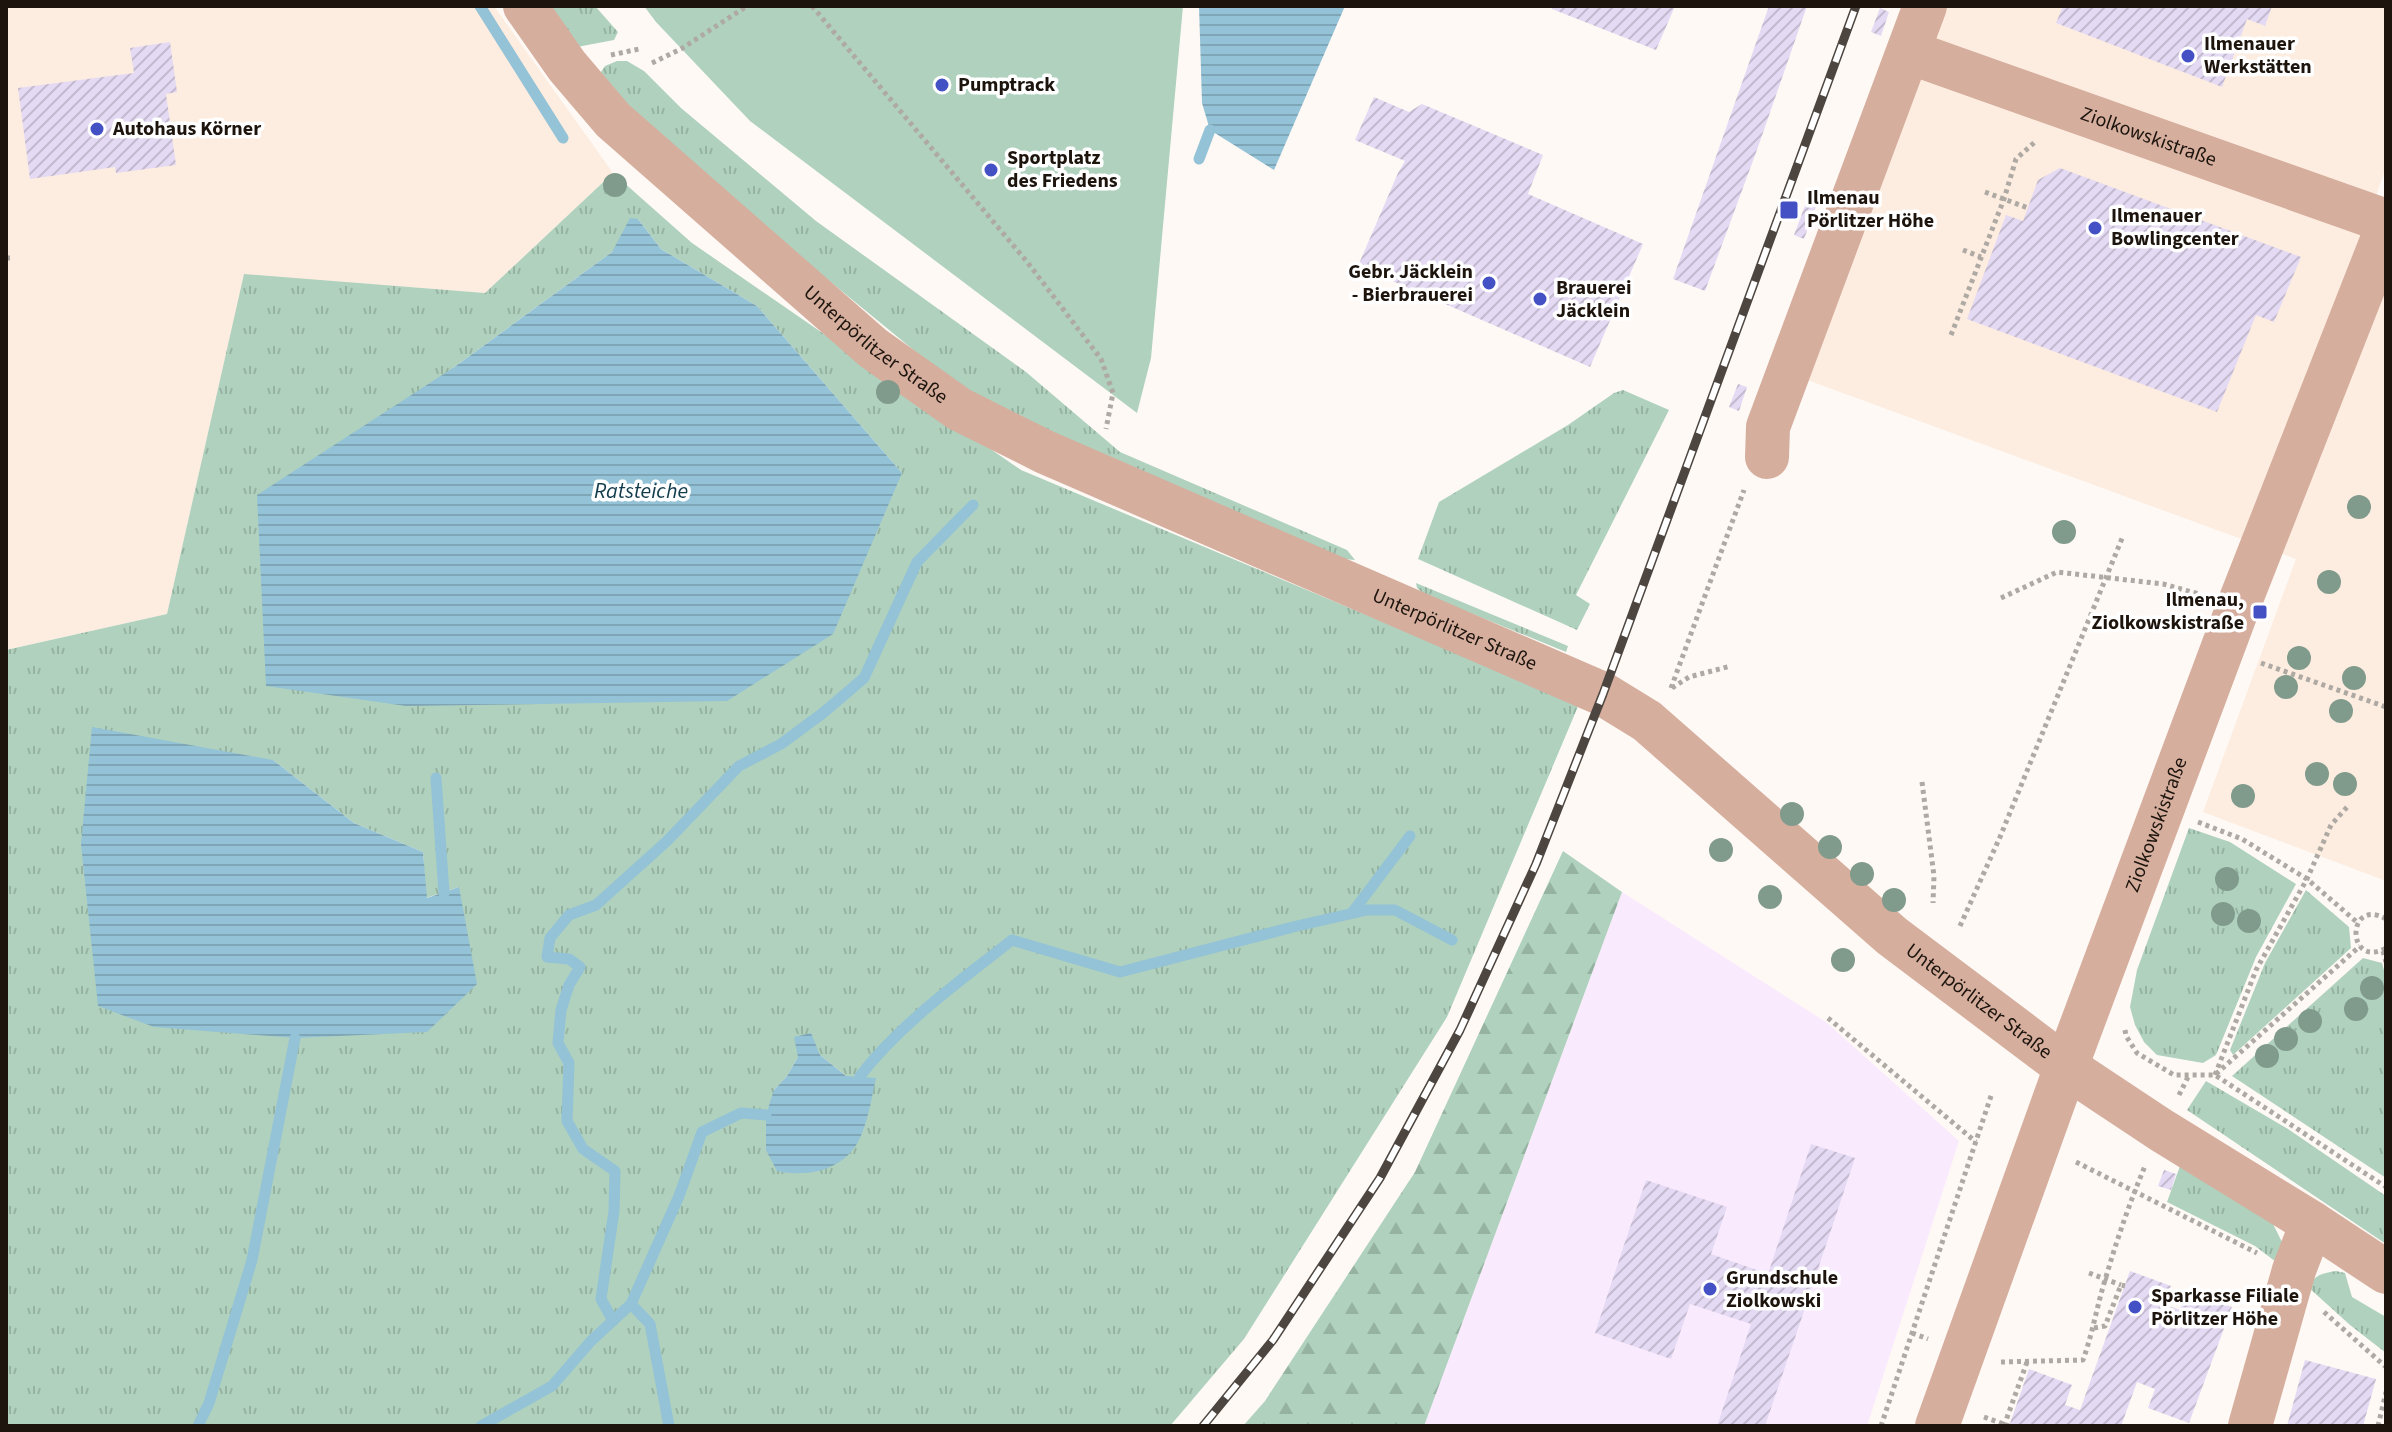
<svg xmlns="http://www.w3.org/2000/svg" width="2392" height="1432" font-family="'Source Sans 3',sans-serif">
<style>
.commercial{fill:#fdede0}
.education{fill:#faeafd}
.grass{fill:url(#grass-tufts);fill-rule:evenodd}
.forest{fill:url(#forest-firs)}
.pitch{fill:#afd1be}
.water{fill:url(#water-rules)}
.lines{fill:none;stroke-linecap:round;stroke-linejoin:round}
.stream{stroke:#94c2d6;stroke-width:11}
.building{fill:url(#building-hatch)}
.path{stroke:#afa9a4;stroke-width:5;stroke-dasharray:4 4;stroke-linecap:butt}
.minor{stroke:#d6ae9e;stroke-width:44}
.rail-casing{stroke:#4d4640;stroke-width:9}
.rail{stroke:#fff;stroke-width:6;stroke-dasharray:18;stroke-linecap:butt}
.tree{fill:#809b8c}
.poi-dot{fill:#4351c5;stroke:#fff;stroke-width:3}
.labels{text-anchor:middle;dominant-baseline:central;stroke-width:7;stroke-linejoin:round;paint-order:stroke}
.poi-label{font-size:20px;font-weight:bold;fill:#1c140d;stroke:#fff;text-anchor:start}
.street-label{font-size:20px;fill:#1c140d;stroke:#fff}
.water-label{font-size:22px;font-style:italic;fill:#123c4b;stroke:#fff}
</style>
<defs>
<pattern id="grass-tufts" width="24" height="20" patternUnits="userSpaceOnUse" patternTransform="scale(2)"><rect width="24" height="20" fill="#afd1be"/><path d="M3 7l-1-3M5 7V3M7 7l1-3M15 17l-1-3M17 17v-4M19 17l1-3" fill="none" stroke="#96b3a2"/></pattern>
<pattern id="forest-firs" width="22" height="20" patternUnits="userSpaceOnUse" patternTransform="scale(2)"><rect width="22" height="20" fill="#afd1be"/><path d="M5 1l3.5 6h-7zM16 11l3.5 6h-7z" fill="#96b3a2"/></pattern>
<pattern id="water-rules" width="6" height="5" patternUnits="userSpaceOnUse" patternTransform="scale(2)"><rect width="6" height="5" fill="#94c2d6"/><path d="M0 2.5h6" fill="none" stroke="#7fa6b6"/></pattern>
<pattern id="building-hatch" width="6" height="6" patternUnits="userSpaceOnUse" patternTransform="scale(2)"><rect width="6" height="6" fill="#e4daf4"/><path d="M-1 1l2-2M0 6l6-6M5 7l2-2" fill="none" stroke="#c3bad0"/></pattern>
</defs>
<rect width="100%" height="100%" fill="#fef9f5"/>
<g class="commercial">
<polygon points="6,6 494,6 613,173 485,293 244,275 167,614 6,650"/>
<polygon points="1940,6 2386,6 2386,167 2362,236 2386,247 2386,881 2203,812 2296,559 1799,377"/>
</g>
<polygon class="education" points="1622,892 1826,1022 1959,1141 1867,1426 1424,1426"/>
<g class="grass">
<polygon points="544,6 595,6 618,32 614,40 577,47"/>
<polygon points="617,61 627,61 644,71 681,108 816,221 1026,372 1120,452 1347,550 1355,560 1344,559 991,405 927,361 749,215 673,150 599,75 605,66"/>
<path d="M613,173L692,243L1021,470L1579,704L1447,1017L1244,1339L1170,1426H6V650L167,614L244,274L485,293ZM638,219L661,249L757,306L902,473L453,368L612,252ZM273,760L354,823L423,852L426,898L459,887L154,1027ZM820,1055L846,1076L774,1090L787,1076L798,1057Z"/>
<polygon points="1623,390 1669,410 1576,595 1590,604 1577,630 1418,559 1439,502 1568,425 1614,393"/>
<polygon points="1416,583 1568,646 1566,652 1424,594 1417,588"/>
<polygon points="2189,828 2230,842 2296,884 2256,957 2216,1055 2203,1063 2157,1055 2144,1042 2135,1025 2130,1007 2137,970"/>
<polygon points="2306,890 2349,927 2351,948 2233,1055 2230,1050 2265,963"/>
<polygon points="2363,958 2382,963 2386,978 2386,1178 2232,1076"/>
<polygon points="2206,1081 2288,1129 2386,1196 2386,1244 2187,1110"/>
<polygon points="2180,1166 2273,1224 2282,1242 2280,1265 2255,1246 2167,1202"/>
<path d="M2336,1271L2345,1273L2352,1297L2386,1317V1353L2350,1325L2308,1287C2314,1275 2323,1273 2336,1271Z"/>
</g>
<polygon class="forest" points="1563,851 1622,892 1424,1426 1243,1426 1265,1401 1415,1172"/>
<polygon class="pitch" points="644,6 1183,6 1151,358 1137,413 750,121 656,22"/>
<g class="water">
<polygon points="1199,6 1345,6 1274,170 1210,130 1202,103"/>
<polygon points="630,218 638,219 661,249 757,306 902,473 833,634 727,701 406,706 266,686 257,495 453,368 612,252"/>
<polygon points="92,727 273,760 354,823 423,852 427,898 459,887 477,984 427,1032 295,1038 154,1027 98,1006 81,844"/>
<path d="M811,1033L820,1055L846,1076L876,1078C872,1096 869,1116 862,1133C849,1169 811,1178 777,1171L766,1150V1115L774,1090L787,1076L798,1057L794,1037Z"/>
</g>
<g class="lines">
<g class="stream">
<polyline points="480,6 563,138"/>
<polyline points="1199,159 1210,130"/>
<polyline points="436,778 444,893"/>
<polyline points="1352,913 1410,836"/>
<path d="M860,1076C901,1023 959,982 1012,940L1120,972L1297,926L1367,910H1395L1452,940"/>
<polyline points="631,1304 650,1324 669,1426"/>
<polyline points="613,1321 601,1299 614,1211 615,1171 583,1149 567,1121 569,1063 558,1043 561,1010 569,985 580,967 569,959 547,957 550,938 569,915 596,905 667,841 739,766 781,744 823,713 864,678 917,562 973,505"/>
<polyline points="198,1426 209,1403 252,1260 295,1038"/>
<polyline points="481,1426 552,1386 591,1341 631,1304 679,1196 702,1132 741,1113 766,1115"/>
</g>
</g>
<g class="building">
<polygon points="1554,6 1675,6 1656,50 1552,9"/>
<polygon points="1769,6 1807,6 1758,147 1705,291 1673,279"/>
<polygon points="2063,6 2272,6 2265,26 2247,19 2222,87 2056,23"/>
<polygon points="1880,8 1889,12 1881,36 1871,32"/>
<polygon points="170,42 177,92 166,94 176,165 116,173 115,167 30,179 18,88 134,73 130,48"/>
<polygon points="1374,97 1409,112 1422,104 1543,155 1528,194 1643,244 1590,367 1358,266 1398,173 1405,161 1355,140"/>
<polygon points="2060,168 2301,257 2274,322 2256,315 2217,412 1967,319 2006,215 2023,221 2038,180"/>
<polygon points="1806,203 1816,207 1804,239 1794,235"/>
<polygon points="1738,384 1747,387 1739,411 1729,407"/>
<polygon points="1811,1144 1855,1158 1802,1317 1765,1426 1717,1426 1751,1324 1690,1304 1671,1359 1595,1333 1623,1248 1646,1180 1727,1207 1711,1254 1768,1274"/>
<polygon points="2164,1170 2176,1174 2171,1190 2158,1186"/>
<polygon points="2130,1271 2171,1286 2163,1304 2180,1310 2187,1291 2232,1307 2189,1423 2148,1408 2155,1389 2137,1382 2121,1426 2009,1426 2029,1369 2072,1385 2065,1405 2080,1410"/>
<polygon points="2305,1360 2376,1379 2363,1426 2287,1426"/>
</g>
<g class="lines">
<g class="path">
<polyline points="812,6 1028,263 1101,359 1113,393 1106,429"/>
<polyline points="611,55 639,49"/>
<polyline points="652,63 681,49 747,6"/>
<polyline points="1985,192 2028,208"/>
<polyline points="1963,250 1981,257"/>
<polyline points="6,258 10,258"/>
<polyline points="1951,335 2004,199 2016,159 2036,141"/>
<polyline points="2001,598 2057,572 2163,584 2199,594"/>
<polyline points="2261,663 2386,707"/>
<polyline points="1671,688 1744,490"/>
<polyline points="1672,688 1689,677 1731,666"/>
<polyline points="1922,782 1934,876 1933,903"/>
<polyline points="2198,822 2242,839 2307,879 2358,923"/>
<path d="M2386,919C2346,896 2346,970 2386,948"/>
<polyline points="1960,926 2000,837 2123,536"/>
<polyline points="2383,951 2386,962"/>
<polyline points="1828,1018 1976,1142"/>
<polyline points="2125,1030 2126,1036 2137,1053 2174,1075 2215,1075 2386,1187"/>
<polyline points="2216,1074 2360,946"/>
<polyline points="2215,1075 2256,970 2307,879 2331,825 2348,806"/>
<polyline points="2179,1095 2189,1075"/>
<polyline points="2076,1162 2257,1253"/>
<polyline points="2089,1273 2121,1285"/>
<polyline points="2324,1312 2386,1367"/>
<polyline points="2094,1328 2105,1326 2121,1285 2125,1286"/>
<polyline points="1912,1333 1928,1339"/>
<path d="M2001,1362L2083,1360C2093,1332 2097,1305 2106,1277C2117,1239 2130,1202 2145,1166"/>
<polyline points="1984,1417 2009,1426"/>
<polyline points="1881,1426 1992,1093"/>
<polyline points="2004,1426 2027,1362"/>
<polyline points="2378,1426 2386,1392"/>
</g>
<g class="minor">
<path id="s1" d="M525,6L567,66L613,120L873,348L959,409L1045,452L1603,694L1647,721L1892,936L2066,1067L2161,1130L2312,1223L2386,1272"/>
<path id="s2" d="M1909,52L2386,221"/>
<polyline points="1767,457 1768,427 1925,6"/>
<path id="s3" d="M1937,1426L2066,1067L2238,607L2386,230"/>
<polyline points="2250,1426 2294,1270 2312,1223"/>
</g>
<defs>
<polyline id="rail" points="1203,1426 1273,1340 1380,1178 1460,1030 1536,864 1603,694 1856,6"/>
</defs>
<use href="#rail" class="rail-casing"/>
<use href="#rail" class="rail"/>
</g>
<g class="tree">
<circle cx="615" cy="185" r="12"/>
<circle cx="888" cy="392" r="12"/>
<circle cx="2359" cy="507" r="12"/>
<circle cx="2064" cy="532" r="12"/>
<circle cx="2329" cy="582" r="12"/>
<circle cx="2299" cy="658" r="12"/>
<circle cx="2354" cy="678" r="12"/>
<circle cx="2286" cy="687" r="12"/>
<circle cx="2341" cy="711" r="12"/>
<circle cx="2317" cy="774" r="12"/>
<circle cx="2345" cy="784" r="12"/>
<circle cx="2243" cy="796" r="12"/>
<circle cx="1792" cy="814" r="12"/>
<circle cx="1830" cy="847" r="12"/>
<circle cx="1721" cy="850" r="12"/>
<circle cx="1862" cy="874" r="12"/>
<circle cx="2227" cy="879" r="12"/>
<circle cx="1770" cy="897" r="12"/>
<circle cx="1894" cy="900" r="12"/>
<circle cx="2223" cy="914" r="12"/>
<circle cx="2249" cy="921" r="12"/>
<circle cx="1843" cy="960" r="12"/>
<circle cx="2372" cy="988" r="12"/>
<circle cx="2356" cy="1009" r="12"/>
<circle cx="2310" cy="1021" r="12"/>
<circle cx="2286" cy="1039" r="12"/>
<circle cx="2267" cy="1056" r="12"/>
</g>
<g class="poi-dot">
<circle cx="2188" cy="56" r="8"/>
<circle cx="942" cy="85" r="8"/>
<circle cx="97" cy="129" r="8"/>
<circle cx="991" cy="170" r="8"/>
<rect x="1779" y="200" width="20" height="20" rx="4"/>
<circle cx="2095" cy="228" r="8"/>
<circle cx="1489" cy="283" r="8"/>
<circle cx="1540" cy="299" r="8"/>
<rect x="2252" y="604" width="16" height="16" rx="4"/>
<circle cx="1710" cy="1289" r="8"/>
<circle cx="2135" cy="1307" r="8"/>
</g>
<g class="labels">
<g class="poi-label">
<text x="2204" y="44">Ilmenauer<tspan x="2204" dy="23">Werkstätten</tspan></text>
<text x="958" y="85">Pumptrack</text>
<text x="113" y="129">Autohaus Körner</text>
<text x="1007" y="158">Sportplatz<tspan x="1007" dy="23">des Friedens</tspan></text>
<text x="1807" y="198">Ilmenau<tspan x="1807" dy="23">Pörlitzer Höhe</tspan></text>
<text x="2111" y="216">Ilmenauer<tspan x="2111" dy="23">Bowlingcenter</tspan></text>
<text x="1473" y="272" text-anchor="end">Gebr. Jäcklein<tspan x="1473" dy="23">- Bierbrauerei</tspan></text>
<text x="1556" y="288">Brauerei<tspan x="1556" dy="23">Jäcklein</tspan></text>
<text x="2244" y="600" text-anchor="end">Ilmenau,<tspan x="2244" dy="23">Ziolkowskistraße</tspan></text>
<text x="1726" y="1278">Grundschule<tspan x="1726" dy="23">Ziolkowski</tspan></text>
<text x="2151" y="1296">Sparkasse Filiale<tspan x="2151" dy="23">Pörlitzer Höhe</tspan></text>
</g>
<g class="street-label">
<text stroke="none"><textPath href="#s2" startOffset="254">Ziolkowskistraße</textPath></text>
<text stroke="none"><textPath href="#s1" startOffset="490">Unterpörlitzer Straße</textPath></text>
<text stroke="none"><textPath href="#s1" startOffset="1138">Unterpörlitzer Straße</textPath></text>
<text stroke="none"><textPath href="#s3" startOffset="640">Ziolkowskistraße</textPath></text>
<text stroke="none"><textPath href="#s1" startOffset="1786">Unterpörlitzer Straße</textPath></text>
</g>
<g class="water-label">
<text x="641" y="491">Ratsteiche</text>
</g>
</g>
<rect width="2392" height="1432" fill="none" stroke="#1c140d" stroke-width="16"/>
</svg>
